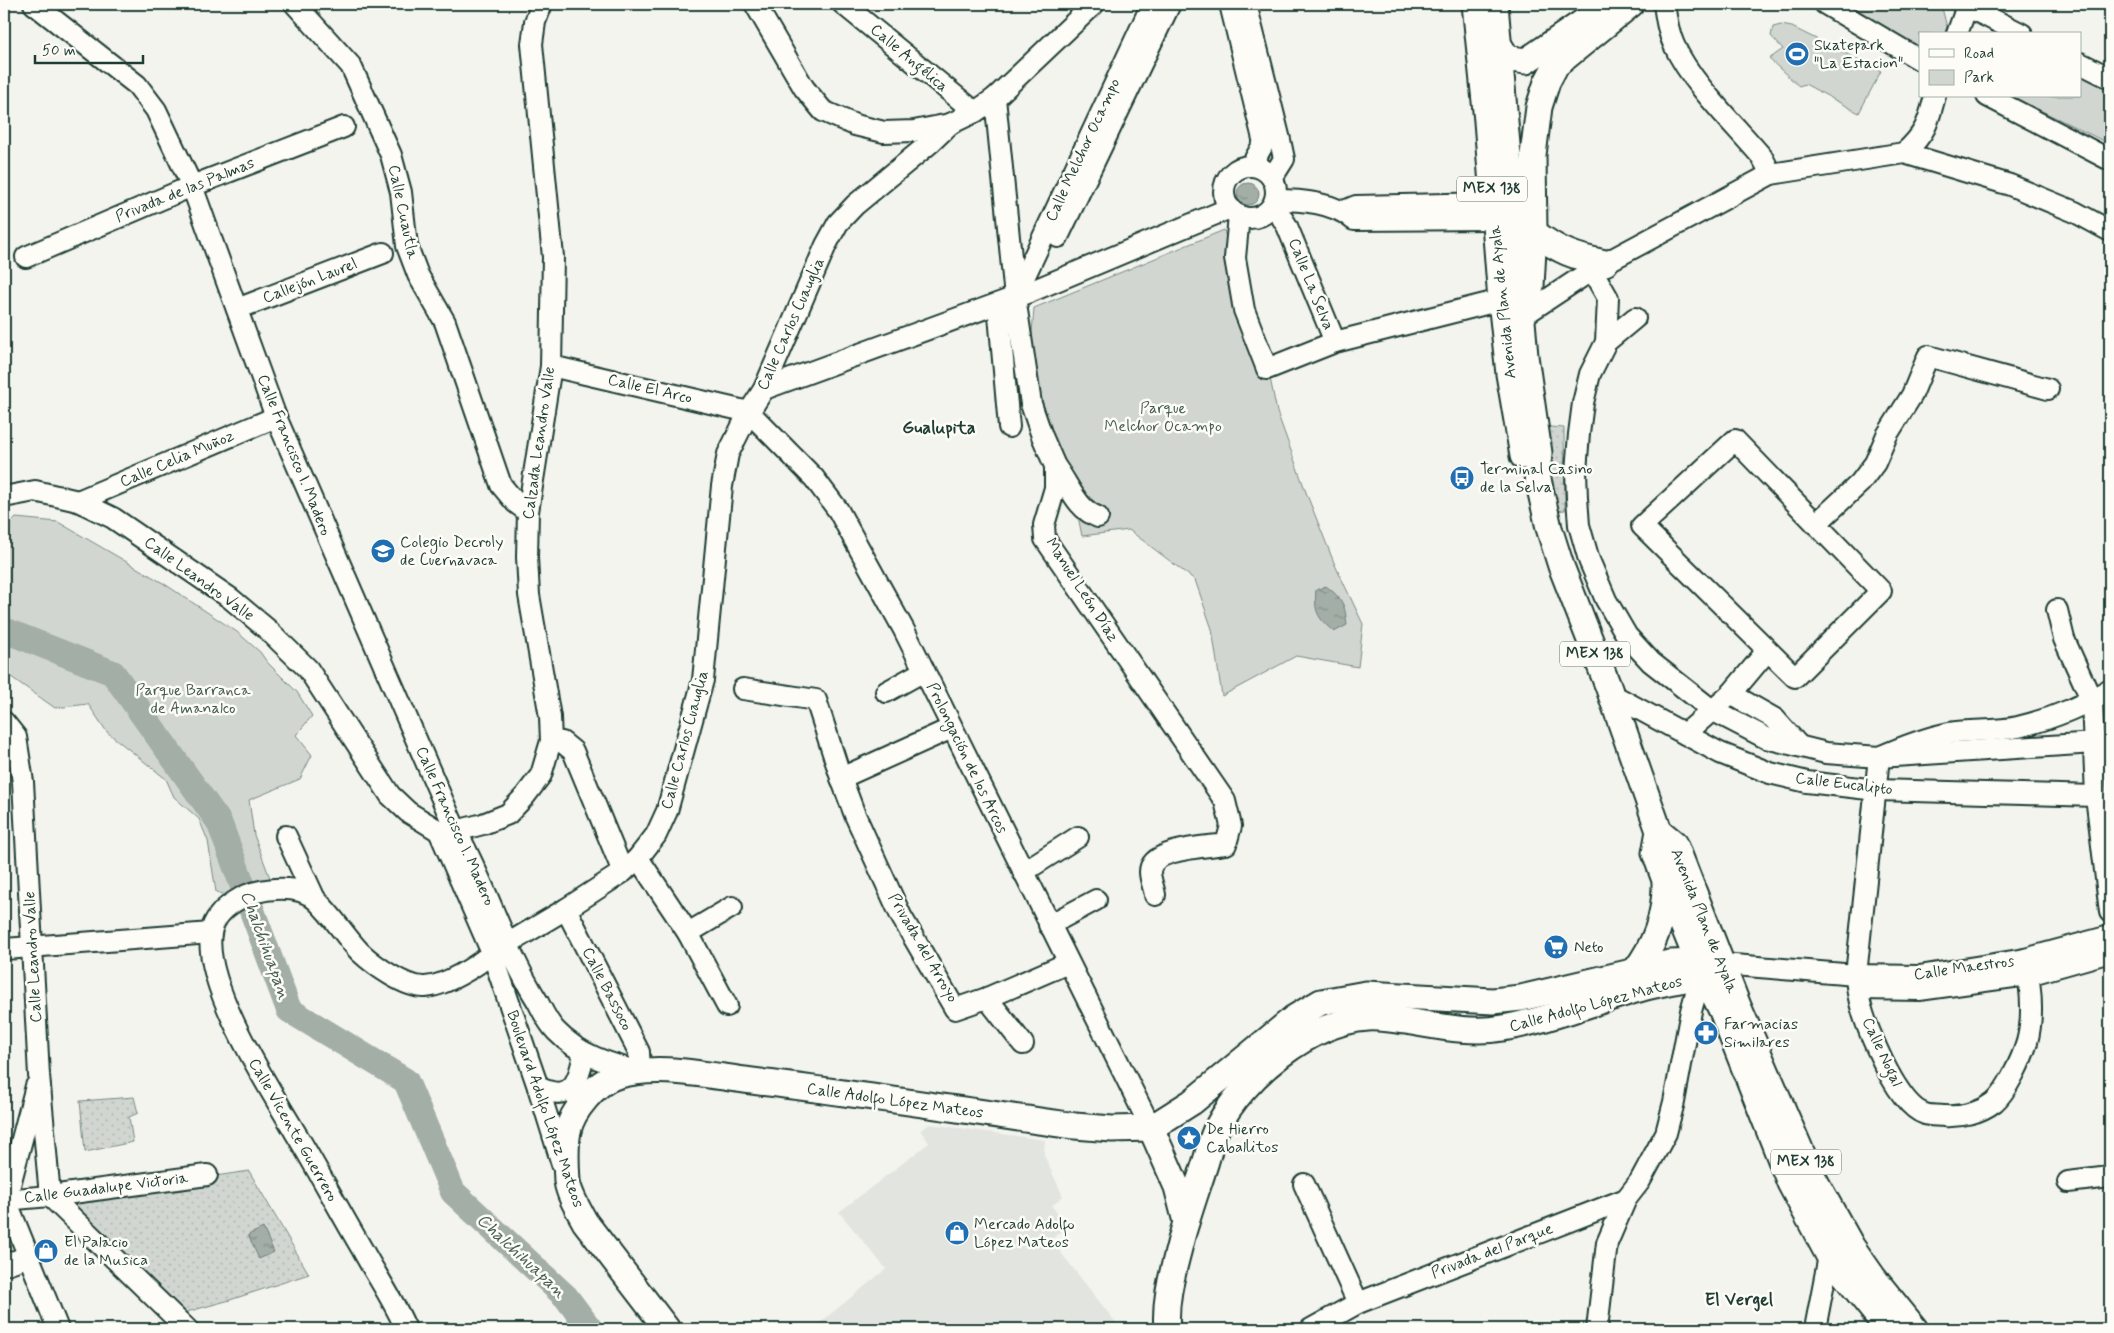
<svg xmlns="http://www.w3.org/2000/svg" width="2114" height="1333" font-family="Mynerve,sans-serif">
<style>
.built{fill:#e2e5df}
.grass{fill:url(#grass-dots);stroke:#788a82}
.park{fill:#d1d6d1;stroke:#788a82}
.water{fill:url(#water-ripples);stroke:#6e8179}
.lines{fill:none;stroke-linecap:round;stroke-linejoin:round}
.river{stroke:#a3aea7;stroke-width:26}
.minor-casing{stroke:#1f3d34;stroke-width:24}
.major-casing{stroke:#1f3d34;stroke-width:29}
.minor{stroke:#fdfcf7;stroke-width:20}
.major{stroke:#fdfcf7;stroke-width:25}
.labels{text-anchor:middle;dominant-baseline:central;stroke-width:5;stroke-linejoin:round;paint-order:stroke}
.shield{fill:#fdfcf7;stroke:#62766e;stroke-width:1}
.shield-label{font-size:15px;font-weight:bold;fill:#1f3d34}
.poi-label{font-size:16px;fill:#1f3d34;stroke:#fdfcf7;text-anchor:start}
.street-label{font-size:16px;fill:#1f3d34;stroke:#fdfcf7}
.park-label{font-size:16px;fill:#435c53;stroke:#fdfcf7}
.neighbourhood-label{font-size:18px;font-weight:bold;fill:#1f3d34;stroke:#fdfcf7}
.water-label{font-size:18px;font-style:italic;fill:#475f56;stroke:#fdfcf7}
</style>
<defs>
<pattern id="grass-dots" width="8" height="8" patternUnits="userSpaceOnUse" patternTransform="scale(1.25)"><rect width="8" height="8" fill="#d1d6d1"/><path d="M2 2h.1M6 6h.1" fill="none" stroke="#b3b9b4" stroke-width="1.8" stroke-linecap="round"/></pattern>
<pattern id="water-ripples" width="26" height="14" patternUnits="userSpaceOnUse" patternTransform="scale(1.25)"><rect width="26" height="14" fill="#a3aea7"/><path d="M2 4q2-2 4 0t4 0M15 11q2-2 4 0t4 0" fill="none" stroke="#848f89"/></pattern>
</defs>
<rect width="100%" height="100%" fill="#f4f4ef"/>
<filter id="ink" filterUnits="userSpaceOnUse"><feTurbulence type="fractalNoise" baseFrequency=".02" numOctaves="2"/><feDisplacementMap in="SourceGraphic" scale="10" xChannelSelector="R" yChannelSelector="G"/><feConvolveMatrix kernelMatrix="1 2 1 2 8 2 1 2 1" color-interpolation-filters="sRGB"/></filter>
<g filter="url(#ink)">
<polygon class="built" points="930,1124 1045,1140 1044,1155 1063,1196 1052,1206 1067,1226 1051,1240 1121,1329 812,1329 886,1269 839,1212 929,1143 920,1130"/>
<g class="grass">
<polygon points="1537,426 1564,428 1565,510 1555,511"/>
<polygon points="134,1097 138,1113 129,1117 133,1142 85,1152 80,1101"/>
<polygon points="249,1171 309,1274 230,1300 183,1313 74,1209 81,1196"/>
</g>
<g class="park">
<polygon points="1847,4 1935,4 1942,8 1947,27 1944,34 1920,34 1920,48 1915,48"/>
<polygon points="1781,25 1792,27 1881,71 1859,113 1805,84 1799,86 1769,59 1783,49 1771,36 1773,27"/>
<polygon points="2080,72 2110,87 2110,144 2011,96 2080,96"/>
<polygon points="1224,230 1234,270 1269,373 1277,412 1307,495 1335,565 1363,624 1358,667 1296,656 1222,696 1212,629 1195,580 1129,530 1082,536 1072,487 1036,395 1031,345 1034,308"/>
<polygon points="16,518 58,522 163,583 237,632 260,652 267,662 297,692 312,716 296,735 312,755 300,779 249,800 254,835 270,878 226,895 216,892 208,841 199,819 174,797 166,779 107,732 88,704 55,708 4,672 4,529"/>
</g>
<g class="water">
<circle cx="1248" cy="194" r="11"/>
<path d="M1326,586C1343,599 1345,605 1347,625L1334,632C1317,617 1314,612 1316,590Z"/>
<polygon points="263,1228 274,1252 259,1259 248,1235"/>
</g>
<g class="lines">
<polyline class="river" points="4,630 113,673 219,822 289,1010 406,1081 453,1192 566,1297 590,1329"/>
<defs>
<g id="minor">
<path d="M34,4L137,85L156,110L192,186L276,417L456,831C487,886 504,948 538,1002C543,1012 548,1023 556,1031C579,1055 609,1064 640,1072L639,1052L566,909"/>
<polyline points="295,4 351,66 391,155 401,192 407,246 418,275 445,322 501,485 516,503 528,512"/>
<polyline points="755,4 804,88 823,111 855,125 884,132 914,131 950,124 975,112 995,98 1094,4"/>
<polyline points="843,4 975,112"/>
<polyline points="1230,4 1264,143 1251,166"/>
<polyline points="1246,4 1280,140 1284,159 1272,178"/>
<path d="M1664,4C1666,18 1668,32 1674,45C1691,83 1735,125 1762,157L1771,174"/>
<polyline points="1825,4 1920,60"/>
<polyline points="1962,4 2022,34"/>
<polyline points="1957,34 1967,6"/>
<polyline points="2080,63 2110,78"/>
<polyline points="1987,96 2110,160"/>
<path d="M995,98L1015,297L1031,404L1042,436L1055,466V488L1044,525L1045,539L1225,801L1231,826L1226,844C1208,847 1150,848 1150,872C1150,879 1154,888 1155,895"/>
<path d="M1904,153C1926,133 1928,123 1935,96"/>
<circle cx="1250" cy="192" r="26"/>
<path d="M1275,200C1301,200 1334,202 1354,220L1494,219"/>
<polyline points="1271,208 1279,213 1287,226 1335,342"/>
<polyline points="1344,211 1356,206 1493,203"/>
<polyline points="1239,215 1235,258 1244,310 1267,369 1335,342 1501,300"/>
<polyline points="1058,237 1170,4"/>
<polyline points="26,257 192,186 344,127"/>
<polyline points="1592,270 1608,298 1606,342"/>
<polyline points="1015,297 1152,4"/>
<polyline points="998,304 1009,427"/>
<polyline points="237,309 383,253"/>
<polyline points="1530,311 1592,270 1771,174 1904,153 2010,185 2075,212 2110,231"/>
<polyline points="1635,318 1606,342 1590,374 1583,403 1579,434 1576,471 1577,498 1579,525 1589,560 1606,600 1627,636 1651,662 1712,710 1766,738 1826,753 1879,757 2110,742"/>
<polyline points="551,366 749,412"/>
<polyline points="764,389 1032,291 1230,208"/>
<polyline points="749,412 814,478 838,510 904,630 1151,1128"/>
<polygon points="1735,440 1881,591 1795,677 1642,526"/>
<path d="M1055,466C1069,484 1076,509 1098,517"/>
<polyline points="4,497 35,491 78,501 113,518 230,598 267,629 308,669 390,795 408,812 439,831 456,831 483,824 508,814 525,796 541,775 551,741 550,717 529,595 527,557 528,512 551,366 553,257 532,44 535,22 542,4"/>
<polyline points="78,501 276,417"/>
<polyline points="1816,524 1860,483 1875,463 1887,435 1912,395 1928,356 2048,389"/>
<polyline points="2057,610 2064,639 2092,701 2096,796 2110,912"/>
<polyline points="743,689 816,700 841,778 855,815 901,916 955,1009 987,998 1068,963"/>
<polyline points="886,692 924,671"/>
<polyline points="1611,694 1720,753 1770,773 1807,782 1877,790 2096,796"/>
<polyline points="1731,694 1775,719 1799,746"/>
<polyline points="4,722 16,737 23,782 39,1075 50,1196"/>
<polyline points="1685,734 1731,694 1767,651"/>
<polyline points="551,741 562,742 573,751 623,872"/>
<polyline points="841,778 952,728"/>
<polyline points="439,831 492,953 538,1087 562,1164"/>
<polyline points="286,836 315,899"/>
<polyline points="638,858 688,933 727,1006"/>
<polyline points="1023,872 1078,837"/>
<polyline points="1049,925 1096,900"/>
<polyline points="688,933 732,907"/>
<polyline points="42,946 211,933"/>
<polyline points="4,949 32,947"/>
<path d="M2025,959C2031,986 2034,1016 2027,1042C2022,1059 2007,1091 1994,1102C1980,1113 1961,1117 1944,1116C1938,1115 1930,1116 1925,1114C1905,1108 1886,1069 1878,1051C1867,1027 1857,1002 1856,975L1879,757C1902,747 1924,738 1949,733C1971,729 1995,732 2018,727C2051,719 2082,707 2110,689"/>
<polyline points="1722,964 1856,975 1919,976 2025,959 2110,936"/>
<polyline points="1862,989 1919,990 2028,975 2110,952"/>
<polyline points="987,998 1023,1044"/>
<path d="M538,1087C572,1104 579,1081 584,1053"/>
<polyline points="2068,1182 2110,1177"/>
<polyline points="1304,1184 1358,1303"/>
<polyline points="4,1195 58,1329"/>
<polyline points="50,1196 187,1329"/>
<polyline points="4,1200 50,1196 207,1175"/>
<polyline points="6,1200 36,1086"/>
<polyline points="4,1265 29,1256"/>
<path d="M406,1329C394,1301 376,1275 362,1249C339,1210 318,1170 295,1132C268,1086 203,985 211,933C213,920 223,909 234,902C254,888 297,882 316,900C333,916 345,936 360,952C374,965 405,988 425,987C445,986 477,966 492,953L566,909L623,872L638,858L656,835L667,811L703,680L722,486L728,454L749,412L764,389L826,245L838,223L855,205L930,143L950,124"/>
<polyline points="1311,1329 1358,1303 1626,1199"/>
<polyline points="1597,1329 1607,1243 1626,1199 1640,1181 1666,1133 1674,1102 1691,1011 1696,993 1705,977"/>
<polyline points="1815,1329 1829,1256"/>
</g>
<g id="major">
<polyline points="1475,4 1487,121 1501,300 1509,374 1523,456"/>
<polyline points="1495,4 1525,356 1539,453 1537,475 1549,528 1561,566 1608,686 1659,831 1655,853 1666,883 1698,962 1722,1011 1790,1183 1829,1256 1888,1329"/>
<polyline points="1499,45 1506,56 1511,59 1526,61 1589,18 1598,4"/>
<path d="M1534,232C1558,251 1575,257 1605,263"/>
<polyline points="1531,286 1534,232 1533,155 1539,107 1547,82 1556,65 1631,4"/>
<polyline points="1659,831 1675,844 1738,1006 1809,1170 1852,1247 1873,1277 1915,1329"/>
<path d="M1635,971C1655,945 1665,918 1665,885"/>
<polyline points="1151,1128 1177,1187 1186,1222"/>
<path d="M667,1329L585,1222C578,1209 569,1195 567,1181C566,1166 565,1146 568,1131C572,1111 596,1082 616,1076C659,1063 709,1076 752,1081C860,1094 967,1111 1075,1126L1112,1129L1151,1128L1192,1102L1294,1018L1321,1002L1366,994L1493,1001L1521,998L1670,963L1698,962L1722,964"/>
<path d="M1167,1329C1164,1299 1174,1269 1181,1240C1188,1214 1197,1189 1205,1164C1209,1152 1211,1139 1217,1128C1243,1077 1309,1022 1368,1018C1380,1017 1394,1020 1406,1021C1437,1026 1472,1034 1503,1028C1574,1016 1641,978 1713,977"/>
</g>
</defs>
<use href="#minor" class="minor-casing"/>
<use href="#major" class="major-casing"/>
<use href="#minor" class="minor"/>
<use href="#major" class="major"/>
</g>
</g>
<defs>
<symbol id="stadium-disc" viewBox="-11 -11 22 22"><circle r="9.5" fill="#1f6fb2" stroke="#fdfcf7"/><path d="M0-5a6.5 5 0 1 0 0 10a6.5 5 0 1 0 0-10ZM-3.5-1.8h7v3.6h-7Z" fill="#fff"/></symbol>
<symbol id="bus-disc" viewBox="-11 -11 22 22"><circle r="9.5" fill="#1f6fb2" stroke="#fdfcf7"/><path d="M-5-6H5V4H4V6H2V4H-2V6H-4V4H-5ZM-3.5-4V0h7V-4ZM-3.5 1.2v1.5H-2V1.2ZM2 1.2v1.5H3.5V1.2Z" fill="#fff"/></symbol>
<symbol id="school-disc" viewBox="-11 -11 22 22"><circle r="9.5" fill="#1f6fb2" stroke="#fdfcf7"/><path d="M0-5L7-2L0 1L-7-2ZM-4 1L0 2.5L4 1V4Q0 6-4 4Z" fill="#fff"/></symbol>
<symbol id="supermarket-disc" viewBox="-11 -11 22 22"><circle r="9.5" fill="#1f6fb2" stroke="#fdfcf7"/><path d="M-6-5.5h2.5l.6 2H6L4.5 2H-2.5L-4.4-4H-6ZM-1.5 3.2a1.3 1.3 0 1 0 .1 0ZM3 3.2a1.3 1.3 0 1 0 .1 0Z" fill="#fff"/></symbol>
<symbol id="pharmacy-disc" viewBox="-11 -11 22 22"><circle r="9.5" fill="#1f6fb2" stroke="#fdfcf7"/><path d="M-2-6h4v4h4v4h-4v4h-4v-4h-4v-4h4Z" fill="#fff"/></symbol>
<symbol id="sight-disc" viewBox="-11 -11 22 22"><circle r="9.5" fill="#1f6fb2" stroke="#fdfcf7"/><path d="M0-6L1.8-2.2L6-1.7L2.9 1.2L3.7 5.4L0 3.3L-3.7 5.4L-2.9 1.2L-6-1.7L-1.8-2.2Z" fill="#fff"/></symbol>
<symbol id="shop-disc" viewBox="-11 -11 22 22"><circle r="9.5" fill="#1f6fb2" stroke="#fdfcf7"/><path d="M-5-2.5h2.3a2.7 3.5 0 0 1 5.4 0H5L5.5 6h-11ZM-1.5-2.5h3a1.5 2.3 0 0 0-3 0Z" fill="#fff"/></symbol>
</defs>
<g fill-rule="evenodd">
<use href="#stadium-disc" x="1783" y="40" width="28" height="28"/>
<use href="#bus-disc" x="1448" y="464" width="28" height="28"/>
<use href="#school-disc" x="369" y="537" width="28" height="28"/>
<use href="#supermarket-disc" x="1542" y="933" width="28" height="28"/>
<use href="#pharmacy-disc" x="1692" y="1019" width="28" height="28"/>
<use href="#sight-disc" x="1175" y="1124" width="28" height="28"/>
<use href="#shop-disc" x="943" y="1219" width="28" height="28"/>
<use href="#shop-disc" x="32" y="1237" width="28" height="28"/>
</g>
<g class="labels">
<g class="shield">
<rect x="1457" y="176.5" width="70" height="25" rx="4"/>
<rect x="1560" y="641.5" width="70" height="25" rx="4"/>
<rect x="1771" y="1149.5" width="70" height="25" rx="4"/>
</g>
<g class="shield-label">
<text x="1492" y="189">MEX 138</text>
<text x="1595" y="654">MEX 138</text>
<text x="1806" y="1162">MEX 138</text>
</g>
<g class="poi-label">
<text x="1814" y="45">Skatepark<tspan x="1814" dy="18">"La Estacion"</tspan></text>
<text x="1480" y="469">Terminal Casino<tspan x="1480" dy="18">de la Selva</tspan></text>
<text x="400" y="542">Colegio Decroly<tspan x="400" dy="18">de Cuernavaca</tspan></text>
<text x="1574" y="947">Neto</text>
<text x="1724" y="1024">Farmacias<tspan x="1724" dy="18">Similares</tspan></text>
<text x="1206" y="1129">De Hierro<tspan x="1206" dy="18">Caballitos</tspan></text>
<text x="974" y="1224">Mercado Adolfo<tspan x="974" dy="18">López Mateos</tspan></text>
<text x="64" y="1242">El Palacio<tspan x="64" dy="18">de la Musica</tspan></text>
</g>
<g class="street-label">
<text transform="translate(909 58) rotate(40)">Calle Angélica</text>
<text transform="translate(1083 150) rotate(-65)">Calle Melchor Ocampo</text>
<text transform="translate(185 190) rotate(-22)">Privada de las Palmas</text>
<text transform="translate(403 212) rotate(78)">Calle Cuautla</text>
<text transform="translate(310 281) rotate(-21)">Callejón Laurel</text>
<text transform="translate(1311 284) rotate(68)">Calle La Selva</text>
<text transform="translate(1503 302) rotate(-96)">Avenida Plan de Ayala</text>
<text transform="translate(791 324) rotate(-66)">Calle Carlos Cuauglia</text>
<text transform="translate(650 389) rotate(13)">Calle El Arco</text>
<text transform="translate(539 443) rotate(-82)">Calzada Leandro Valle</text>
<text transform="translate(294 455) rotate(68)">Calle Francisco I. Madero</text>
<text transform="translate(177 459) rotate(-23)">Calle Celia Muñoz</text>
<text transform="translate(199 579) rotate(36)">Calle Leandro Valle</text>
<text transform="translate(1082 590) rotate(57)">Manuel León Díaz</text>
<text transform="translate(685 740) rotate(-75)">Calle Carlos Cuauglia</text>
<text transform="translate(967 758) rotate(64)">Prolongación de los Arcos</text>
<text transform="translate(1844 784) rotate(7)">Calle Eucalipto</text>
<text transform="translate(455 826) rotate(66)">Calle Francisco I. Madero</text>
<text transform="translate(1704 921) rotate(68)">Avenida Plan de Ayala</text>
<text transform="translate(923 948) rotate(60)">Privada del Arroyo</text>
<text transform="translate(33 957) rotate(-93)">Calle Leandro Valle</text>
<text transform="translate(1964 968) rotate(-8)">Calle Maestros</text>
<text transform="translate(607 989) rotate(63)">Calle Bassoco</text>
<text transform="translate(1596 1004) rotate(-15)">Calle Adolfo López Mateos</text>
<text transform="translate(1882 1052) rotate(65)">Calle Nogal</text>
<text transform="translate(895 1101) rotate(8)">Calle Adolfo López Mateos</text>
<text transform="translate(545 1109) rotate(71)">Boulevard Adolfo López Mateos</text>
<text transform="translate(293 1130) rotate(60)">Calle Vicente Guerrero</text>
<text transform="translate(106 1188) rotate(-7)">Calle Guadalupe Victoria</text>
<text transform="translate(1492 1251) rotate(-21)">Privada del Parque</text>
</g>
<g class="park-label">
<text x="1163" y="408">Parque<tspan x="1163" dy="18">Melchor Ocampo</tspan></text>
<text x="193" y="690">Parque Barranca<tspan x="193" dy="18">de Amanalco</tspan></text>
</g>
<g class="neighbourhood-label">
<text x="939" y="428">Gualupita</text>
<text x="1739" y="1300">El Vergel</text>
</g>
<g class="water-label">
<text transform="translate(265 945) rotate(70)">Chalchihuapan</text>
<text transform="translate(521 1256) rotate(43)">Chalchihuapan</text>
</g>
</g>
<rect width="2114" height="1333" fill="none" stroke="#fdfcf7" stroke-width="20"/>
<rect x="10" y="10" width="2094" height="1313" fill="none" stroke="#1f3d34" stroke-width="2" filter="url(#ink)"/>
<rect x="1919" y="32" width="162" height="65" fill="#fdfcf7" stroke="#a4b0a9"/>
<rect x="1929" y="49" width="25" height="8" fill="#fdfcf7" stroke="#a4b0a9"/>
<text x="1964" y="58" font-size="15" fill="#1f3d34">Road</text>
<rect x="1929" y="70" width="25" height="15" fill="#d1d6d1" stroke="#a4b0a9"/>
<text x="1964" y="82" font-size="15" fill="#1f3d34">Park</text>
<path d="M35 55v8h108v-8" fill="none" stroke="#1f3d34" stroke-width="2.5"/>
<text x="42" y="55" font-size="15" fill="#1f3d34" stroke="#fdfcf7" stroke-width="4" paint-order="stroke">50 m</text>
</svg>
